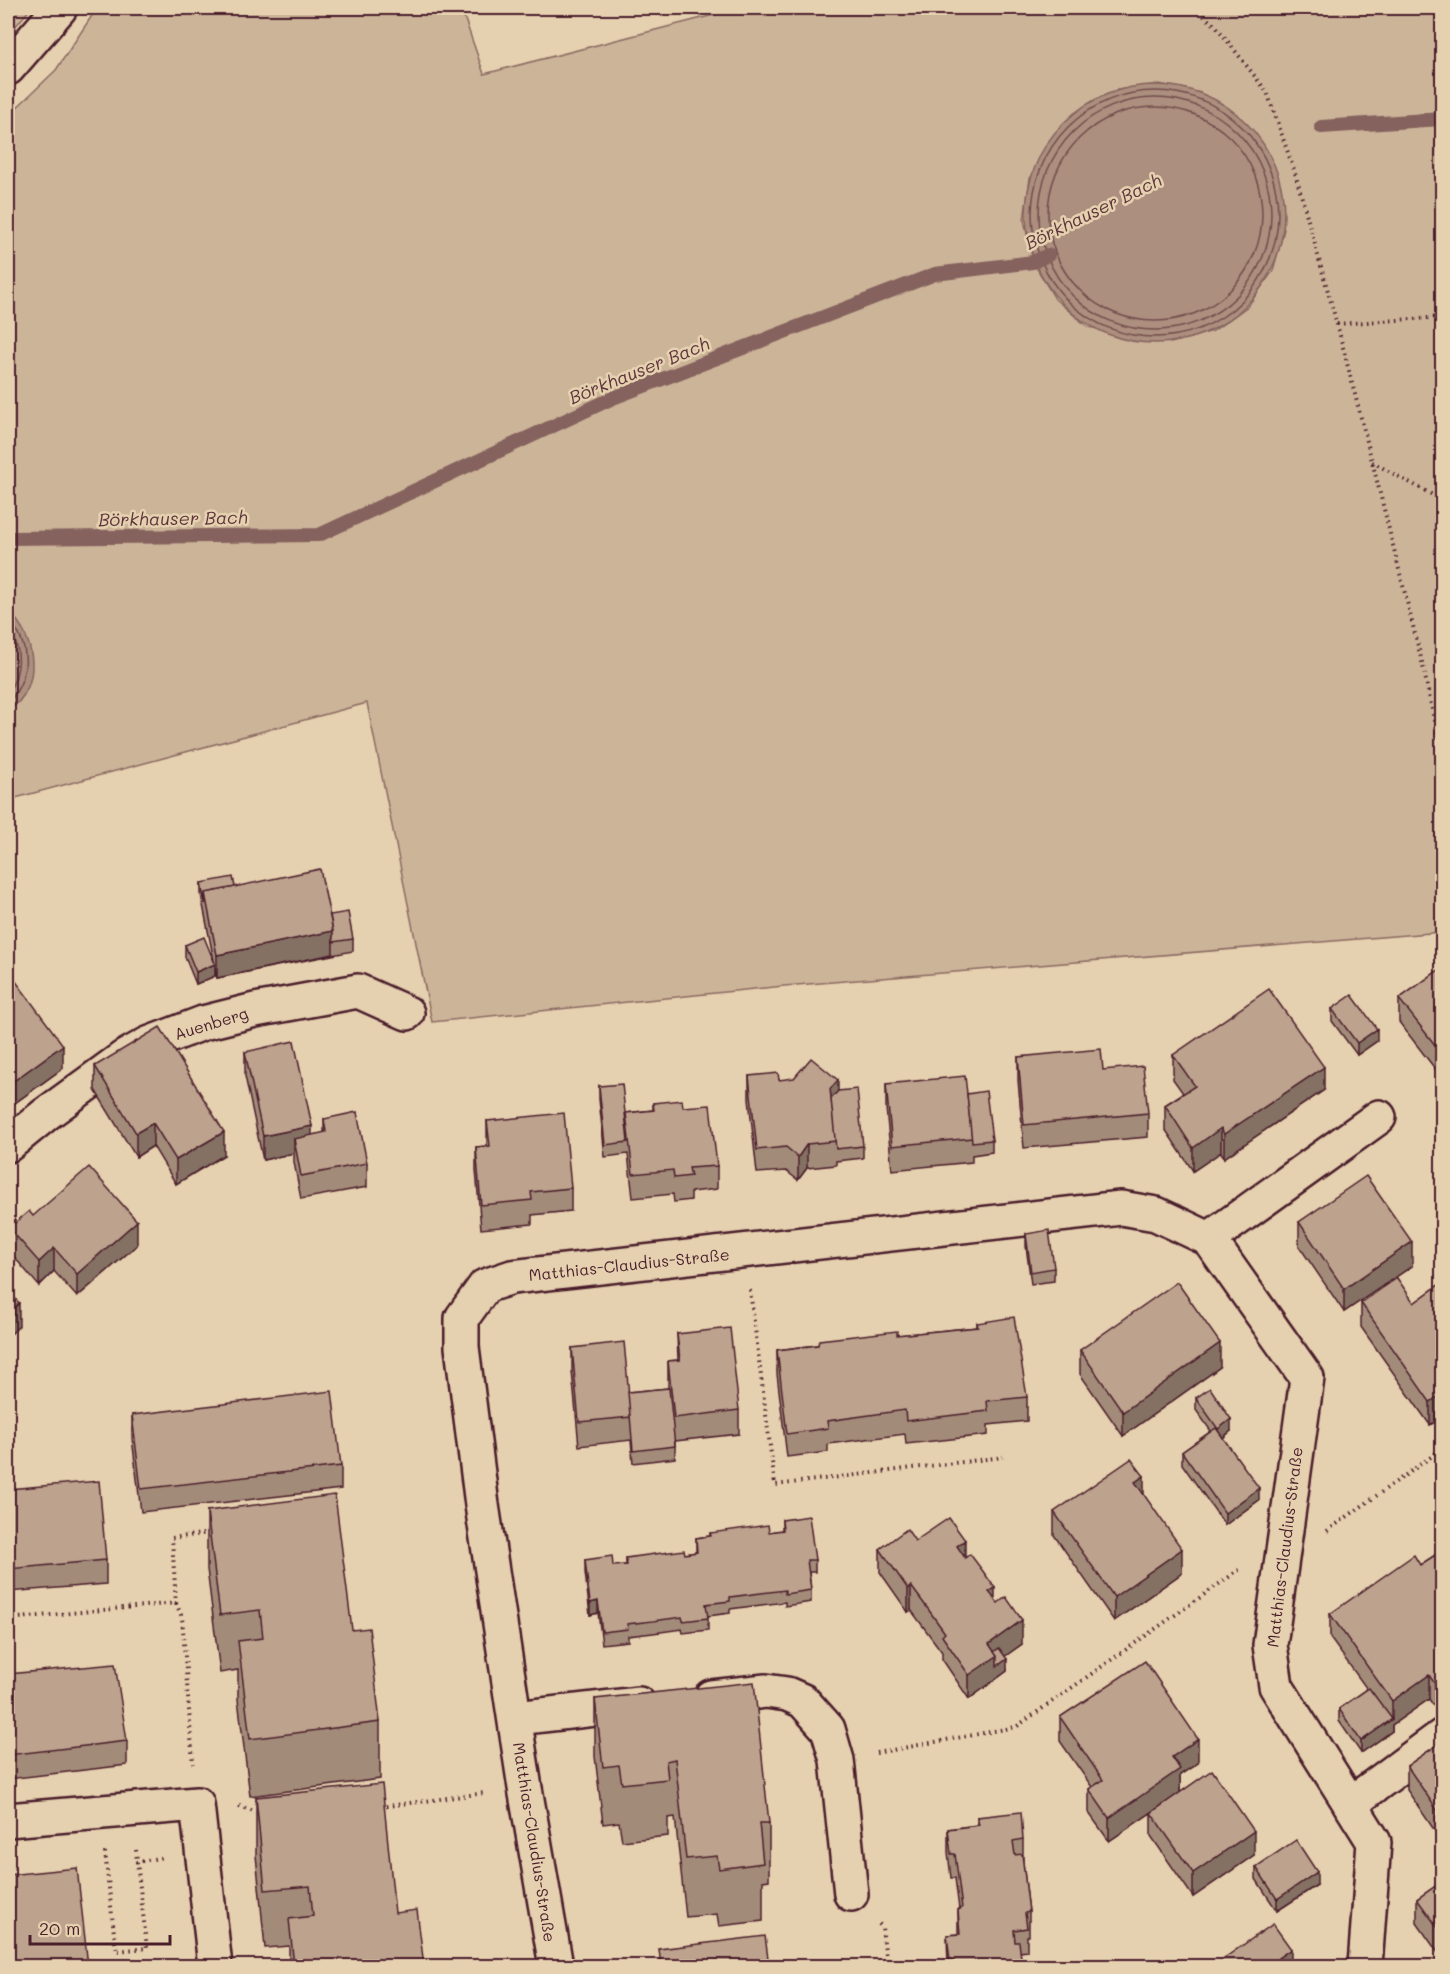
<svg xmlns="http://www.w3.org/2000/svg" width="1450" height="1974" font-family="Mali,sans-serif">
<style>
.green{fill:#ccb499;stroke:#8b6a62;stroke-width:1.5;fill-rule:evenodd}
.water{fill:#ac8f7e;stroke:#85625d;stroke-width:1.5}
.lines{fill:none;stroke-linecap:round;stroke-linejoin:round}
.shore{stroke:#714c4c;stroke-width:1.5}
.stream{stroke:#85625d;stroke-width:14}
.minor-casing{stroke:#4a1f2b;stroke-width:38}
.path{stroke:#4a1f2b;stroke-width:4;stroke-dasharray:1.5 4.5;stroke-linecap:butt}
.minor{stroke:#e5d0af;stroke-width:33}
.wall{fill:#a38b79;stroke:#4a1f2b;stroke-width:1.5}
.shaded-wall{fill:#847163;stroke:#4a1f2b;stroke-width:1.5}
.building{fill:#bda28d;stroke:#4a1f2b;stroke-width:1.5}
.labels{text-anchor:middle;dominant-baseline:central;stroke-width:5;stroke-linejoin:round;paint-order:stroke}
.street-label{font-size:16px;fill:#4a1f2b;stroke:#e5d0af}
.water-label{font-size:18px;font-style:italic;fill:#5e353c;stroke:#e5d0af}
</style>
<rect width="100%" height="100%" fill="#e5d0af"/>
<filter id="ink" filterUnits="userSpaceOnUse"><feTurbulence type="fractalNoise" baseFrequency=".0167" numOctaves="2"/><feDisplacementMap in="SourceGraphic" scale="12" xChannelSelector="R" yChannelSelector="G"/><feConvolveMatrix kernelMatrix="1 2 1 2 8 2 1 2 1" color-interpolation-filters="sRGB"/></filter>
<g filter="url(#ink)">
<g class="green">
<polygon points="20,8 31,8 8,35 8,21"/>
<path d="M97,8H461L484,74L741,8H1442V932L784,986L432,1022L367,703L8,800V116L56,70ZM1159,84L1201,93L1284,229L1273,271L1248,306L1213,331L1171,343L1088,327L1055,299L1033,262L1024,220L1030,178L1117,90Z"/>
</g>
<g class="water">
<circle cx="1155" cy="214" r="129"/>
<path d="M8,610C36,637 44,687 8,711Z"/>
</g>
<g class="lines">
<g class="shore">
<circle cx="1155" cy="214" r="123"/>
<circle cx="1155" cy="214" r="116"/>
<circle cx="1155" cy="214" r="107"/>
<path d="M8,618C32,647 31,675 8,704"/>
<path d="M8,630C23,647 21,674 8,692"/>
</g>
<g class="stream">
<polyline points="1321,127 1442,119"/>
<polyline points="8,538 319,535 613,398 935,274 1033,262 1048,255"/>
</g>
<defs>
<g id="minor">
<polyline points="8,68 60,8"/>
<polyline points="8,1145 46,1114 123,1058 148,1044 203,1023 255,1010 358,991 407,1013"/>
<polyline points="1209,1239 1379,1117"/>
<polyline points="711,1697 766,1691 787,1694 803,1701 828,1729 837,1760 851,1894"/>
<polyline points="516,1718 639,1704"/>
<polyline points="1350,1804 1442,1736"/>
<polyline points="8,1820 197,1804 215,1966"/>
<polyline points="556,1966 525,1788 482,1505 462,1347 462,1318 485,1286 512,1277 1121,1208 1156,1214 1209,1239 1307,1378 1270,1645 1276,1686 1374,1842 1365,1966"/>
</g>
</defs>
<use href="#minor" class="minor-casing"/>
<g class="path">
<polyline points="1194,8 1216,26 1267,92 1295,173 1337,324 1372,461 1423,666 1442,758"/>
<polyline points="1337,324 1442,317"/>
<polyline points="1372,462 1442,500"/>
<polyline points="750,1290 775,1485 1003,1457"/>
<polyline points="1327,1531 1442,1449"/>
<polyline points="176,1603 182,1617 193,1764"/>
<polyline points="8,1619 176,1603 172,1538 210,1533"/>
<polyline points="876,1753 1016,1727 1239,1570"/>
<polyline points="239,1806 260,1813"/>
<polyline points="380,1807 485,1793"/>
<polyline points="136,1850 137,1862"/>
<polyline points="105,1852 116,1951 147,1948 137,1862 164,1857"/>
<polyline points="879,1924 882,1927 887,1966"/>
</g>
<use href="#minor" class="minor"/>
</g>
<g class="wall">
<polygon points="201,883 235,887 330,915 353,939 353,951 217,978 215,967 215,976 196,984 185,957 185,945 214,961 201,895"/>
<polygon points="1443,967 1443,1079 1399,1022 1399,999"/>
<polygon points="8,973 63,1068 8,1108"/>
<polygon points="1332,1009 1377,1041 1357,1055 1332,1021"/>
<polygon points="245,1052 312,1135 324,1133 324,1119 367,1163 367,1187 301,1199 294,1162 294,1153 263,1160 245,1076"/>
<polygon points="1173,1055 1324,1090 1224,1158 1221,1152 1193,1171 1165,1129 1165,1105 1183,1093 1173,1079"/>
<polygon points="1018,1057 1148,1113 1148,1137 1024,1148 1018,1080"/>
<polygon points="95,1066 224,1155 176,1184 153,1146 136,1157 95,1090"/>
<polygon points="749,1076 779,1080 838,1091 863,1146 863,1158 836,1161 836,1165 807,1168 798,1180 786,1171 757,1173 749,1099"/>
<polygon points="886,1084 967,1094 992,1140 992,1152 972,1155 972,1162 892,1170 886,1108"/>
<polygon points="599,1086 626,1124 626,1113 653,1110 653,1103 683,1107 717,1166 717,1189 691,1192 691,1200 674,1202 673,1194 633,1198 628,1154 605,1157 599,1099"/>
<polygon points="487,1121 571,1188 571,1211 532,1215 532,1224 481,1229 476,1170 476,1147 487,1146"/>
<polygon points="33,1216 137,1245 77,1297 54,1271 39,1286 9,1251 9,1228"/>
<polygon points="1299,1222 1412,1266 1344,1312 1299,1246"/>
<polygon points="1026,1234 1054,1268 1054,1281 1031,1284 1026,1246"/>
<polygon points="1443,1282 1443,1417 1430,1425 1361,1327 1361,1303 1414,1303"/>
<polygon points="977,1323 1027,1397 1027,1421 988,1425 988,1435 906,1444 905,1434 828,1444 828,1452 787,1457 777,1374 777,1350 897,1335 977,1327"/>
<polygon points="677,1334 739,1410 739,1434 675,1441 675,1458 633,1463 631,1440 579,1446 572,1371 572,1348 628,1392 668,1388 668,1361 678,1360"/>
<polygon points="1080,1350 1220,1367 1123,1436 1080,1374"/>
<polygon points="1196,1398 1231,1431 1223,1438 1259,1500 1225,1525 1182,1464 1182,1452 1211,1431 1196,1410"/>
<polygon points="132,1415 341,1466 341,1489 141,1512 132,1438"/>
<polygon points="8,1489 106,1560 106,1584 8,1592"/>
<polygon points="1144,1494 1182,1573 1114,1621 1054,1535 1054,1512"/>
<polygon points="207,1511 352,1630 380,1722 380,1779 250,1796 238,1699 238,1670 220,1673 207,1569"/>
<polygon points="782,1520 815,1560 815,1572 809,1572 811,1590 811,1602 785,1606 785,1602 730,1609 730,1613 708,1616 708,1630 683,1633 682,1629 653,1633 628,1636 628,1641 602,1644 598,1613 590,1615 585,1572 585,1560 613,1566 626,1565 626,1558 685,1554 696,1552 696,1538 710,1536 710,1533 769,1532 782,1530"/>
<polygon points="915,1541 965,1557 995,1600 1022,1644 1005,1656 1007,1671 969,1699 942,1659 942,1652 911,1610 908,1612 880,1572 880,1549"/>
<polygon points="1443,1550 1435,1708 1429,1699 1392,1725 1392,1731 1361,1753 1339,1721 1339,1709 1367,1689 1330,1638 1330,1614 1420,1565"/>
<polygon points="8,1674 127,1741 127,1765 8,1779"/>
<polygon points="595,1699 769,1823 769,1880 763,1881 763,1921 719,1926 717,1914 686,1917 675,1817 668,1818 668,1836 622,1841 619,1822 603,1824 595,1756"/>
<polygon points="1060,1717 1198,1763 1180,1775 1180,1793 1109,1841 1089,1813 1089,1789 1092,1787 1060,1741"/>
<polygon points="1443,1741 1443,1830 1437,1834 1407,1790 1407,1766"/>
<polygon points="256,1797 395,1913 424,1966 289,1966 289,1946 265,1948 256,1855"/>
<polygon points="1151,1813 1254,1855 1193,1897 1151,1836"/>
<polygon points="977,1817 1023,1839 1023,1862 1029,1912 1029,1936 1027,1936 1027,1951 1020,1952 1022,1966 948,1966 947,1935 958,1934 958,1910 959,1909 955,1878 951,1878 948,1852 948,1829 977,1825"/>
<polygon points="1256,1867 1317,1885 1277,1911 1256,1879"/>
<polygon points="1443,1881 1443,1966 1441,1957 1417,1923 1417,1899"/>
</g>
<g class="shaded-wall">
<polygon points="333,931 333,954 217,978 217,955"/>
<polygon points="215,964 215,976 196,984 196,972"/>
<polygon points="1377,1029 1377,1041 1357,1055 1357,1043"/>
<polygon points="63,1045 63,1068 8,1108 8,1085"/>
<polygon points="1324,1067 1324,1090 1224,1158 1224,1134"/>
<polygon points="838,1080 838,1103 832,1111 830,1089"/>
<polygon points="153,1123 153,1146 136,1157 136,1133"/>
<polygon points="312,1126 312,1149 294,1139 294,1153 263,1160 263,1136"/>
<polygon points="1221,1128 1221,1152 1193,1171 1193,1148"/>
<polygon points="224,1132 224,1155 176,1184 176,1160"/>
<polygon points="807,1144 807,1168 798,1180 798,1157"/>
<polygon points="137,1221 137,1245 77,1297 77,1274"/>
<polygon points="1412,1242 1412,1266 1344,1312 1344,1289"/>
<polygon points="54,1248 54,1271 39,1286 39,1262"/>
<polygon points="19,1303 19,1326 8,1337 8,1314"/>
<polygon points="1220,1343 1220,1367 1123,1436 1123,1412"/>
<polygon points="1443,1393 1443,1417 1430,1425 1430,1402"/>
<polygon points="1231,1419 1231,1431 1218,1441 1218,1429"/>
<polygon points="1144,1476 1144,1500 1135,1482"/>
<polygon points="1259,1488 1259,1500 1225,1525 1225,1513"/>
<polygon points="965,1540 965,1564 957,1546"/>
<polygon points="1182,1549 1182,1573 1114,1621 1114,1597"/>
<polygon points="911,1586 911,1610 908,1612 908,1589"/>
<polygon points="995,1588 995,1612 989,1592"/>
<polygon points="598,1601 598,1613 590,1615 590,1603"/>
<polygon points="1022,1620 1022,1644 997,1662 1007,1659 1007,1671 969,1699 969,1675 989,1644"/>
<polygon points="1429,1675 1429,1699 1392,1725 1392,1731 1361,1753 1361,1741 1392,1719 1392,1701"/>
<polygon points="1443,1678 1443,1702 1435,1708 1435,1684"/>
<polygon points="1198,1739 1198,1763 1180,1775 1180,1793 1109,1841 1109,1818 1172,1757"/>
<polygon points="1443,1806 1443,1830 1437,1834 1437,1810"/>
<polygon points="1254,1831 1254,1855 1193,1897 1193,1873"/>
<polygon points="1317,1872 1317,1885 1277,1911 1277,1899"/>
<polygon points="1291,1949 1291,1966 1278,1966 1278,1958"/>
<polygon points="954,1960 954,1966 950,1966 950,1961"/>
</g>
<g class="building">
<polygon points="320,869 333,931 217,955 205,893"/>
<polygon points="233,877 235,887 205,893 205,904 201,883"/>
<polygon points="348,912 353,939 333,942 333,931 330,915"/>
<polygon points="204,937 215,964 196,972 185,945"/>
<polygon points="1443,967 1443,1055 1399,999"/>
<polygon points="9,972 63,1045 8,1085 8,973"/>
<polygon points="1269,989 1324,1067 1224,1134 1221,1128 1193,1148 1165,1105 1195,1086 1173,1055"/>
<polygon points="1352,995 1377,1029 1357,1043 1332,1009"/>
<polygon points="160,1027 224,1132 176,1160 153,1123 136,1133 95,1066"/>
<polygon points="294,1041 312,1126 263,1136 245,1052"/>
<polygon points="1101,1049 1103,1070 1143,1066 1148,1113 1024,1125 1018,1057"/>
<polygon points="811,1058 838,1080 830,1089 836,1141 807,1144 798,1157 786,1147 757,1150 749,1076 778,1073 779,1080 794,1078"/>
<polygon points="965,1076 972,1138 892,1146 886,1084"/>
<polygon points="622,1084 628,1142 605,1145 599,1086"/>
<polygon points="857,1089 863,1146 836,1149 831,1099 838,1091"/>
<polygon points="986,1091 992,1140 972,1142 967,1094"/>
<polygon points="682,1100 683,1107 710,1105 717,1166 689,1168 691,1176 674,1178 673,1170 633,1174 626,1113 654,1110 653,1103"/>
<polygon points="357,1112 367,1163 301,1176 294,1139 326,1132 324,1119"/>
<polygon points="564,1113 571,1188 531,1192 532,1200 481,1205 476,1147 490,1146 487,1121"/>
<polygon points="89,1167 137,1221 77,1274 54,1248 39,1262 9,1228 29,1211 33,1216"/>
<polygon points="1366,1176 1412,1242 1344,1289 1299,1222"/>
<polygon points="1049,1230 1054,1268 1031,1272 1026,1234"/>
<polygon points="1397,1278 1414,1303 1443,1282 1443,1393 1430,1402 1361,1303"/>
<polygon points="1177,1282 1220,1343 1123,1412 1080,1350"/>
<polygon points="8,1290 19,1303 8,1314"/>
<polygon points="1014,1317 1027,1397 987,1401 988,1411 906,1421 905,1410 827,1421 828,1428 787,1434 777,1350 818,1345 819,1340 897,1331 897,1335 978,1327 977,1323"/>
<polygon points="730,1328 739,1410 674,1418 668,1361 680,1360 677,1334"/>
<polygon points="624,1342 631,1417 579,1422 572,1348"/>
<polygon points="669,1388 675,1446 633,1451 628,1392"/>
<polygon points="1210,1388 1231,1419 1218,1429 1196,1398"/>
<polygon points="332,1391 341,1466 141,1489 132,1415"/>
<polygon points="1216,1428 1259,1488 1225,1513 1182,1452"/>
<polygon points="1131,1459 1144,1476 1135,1482 1182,1549 1114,1597 1054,1512"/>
<polygon points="99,1481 106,1560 8,1569 8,1489"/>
<polygon points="335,1495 352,1630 369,1628 380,1722 250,1739 238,1641 263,1638 260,1610 220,1615 207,1511"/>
<polygon points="809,1516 815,1560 807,1560 811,1590 785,1594 785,1590 730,1597 730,1601 706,1604 708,1618 683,1621 682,1617 653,1621 627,1624 628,1629 602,1632 598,1601 590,1603 585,1560 612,1556 613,1566 627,1565 626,1558 684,1550 685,1554 697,1552 696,1538 711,1536 710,1533 768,1525 769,1532 783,1530 782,1520"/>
<polygon points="949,1518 965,1540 957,1546 965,1558 970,1554 982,1570 995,1588 989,1592 998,1603 1006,1597 1022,1620 989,1644 997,1656 969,1675 942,1636 945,1633 928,1609 911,1586 908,1589 880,1549 907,1529 915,1541"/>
<polygon points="1443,1550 1443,1678 1435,1684 1429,1675 1392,1701 1330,1614 1414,1555 1420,1565"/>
<polygon points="999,1648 1007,1659 997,1666 997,1656 994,1652"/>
<polygon points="1145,1661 1198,1739 1172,1757 1180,1769 1109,1818 1089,1789 1103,1780 1060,1717"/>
<polygon points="115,1664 127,1741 8,1755 8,1674"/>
<polygon points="754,1682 769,1823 759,1823 763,1863 719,1869 717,1856 686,1859 675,1759 666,1761 668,1779 622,1784 619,1765 603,1767 595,1699"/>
<polygon points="1369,1688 1392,1719 1361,1741 1339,1709"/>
<polygon points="1443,1741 1443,1806 1437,1810 1407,1766"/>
<polygon points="1212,1770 1254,1831 1193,1873 1151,1813"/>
<polygon points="382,1784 395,1913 417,1910 424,1966 294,1966 289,1919 313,1916 310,1886 265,1890 256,1797"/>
<polygon points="1021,1812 1023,1839 1013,1841 1015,1855 1022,1854 1029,1912 1025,1913 1027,1928 1014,1930 1015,1942 1019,1942 1022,1966 955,1966 954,1960 950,1961 947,1935 960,1934 958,1910 962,1908 955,1854 951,1854 948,1829 979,1825 977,1817"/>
<polygon points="1296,1840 1317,1872 1277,1899 1256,1867"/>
<polygon points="77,1868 88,1966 8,1966 8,1875"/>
<polygon points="1443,1881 1443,1935 1417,1899"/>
<polygon points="1273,1924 1291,1949 1278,1958 1284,1966 1213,1966"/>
<polygon points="765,1936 769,1966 661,1966 659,1949"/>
<polygon points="1443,1955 1443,1966 1427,1966"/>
</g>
</g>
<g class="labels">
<g class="street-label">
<text transform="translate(211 1023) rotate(-17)">Auenberg</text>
<text transform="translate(629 1264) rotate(-6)">Matthias-Claudius-Straße</text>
<text transform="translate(1284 1547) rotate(-83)">Matthias-Claudius-Straße</text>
<text transform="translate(535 1842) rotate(81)">Matthias-Claudius-Straße</text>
</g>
<g class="water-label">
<text transform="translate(1093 211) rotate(-26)">Börkhauser Bach</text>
<text transform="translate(639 370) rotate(-22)">Börkhauser Bach</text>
<text transform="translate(173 518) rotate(-1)">Börkhauser Bach</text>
</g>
</g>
<rect width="1450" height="1974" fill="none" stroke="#e5d0af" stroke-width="30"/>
<rect x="15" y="15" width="1420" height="1944" fill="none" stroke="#4a1f2b" stroke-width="2" filter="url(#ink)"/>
<path d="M30 1935v9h140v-9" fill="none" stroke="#4a1f2b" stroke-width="3"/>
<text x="39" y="1935" font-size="18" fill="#4a1f2b" stroke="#e5d0af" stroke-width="4.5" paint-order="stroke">20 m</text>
</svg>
